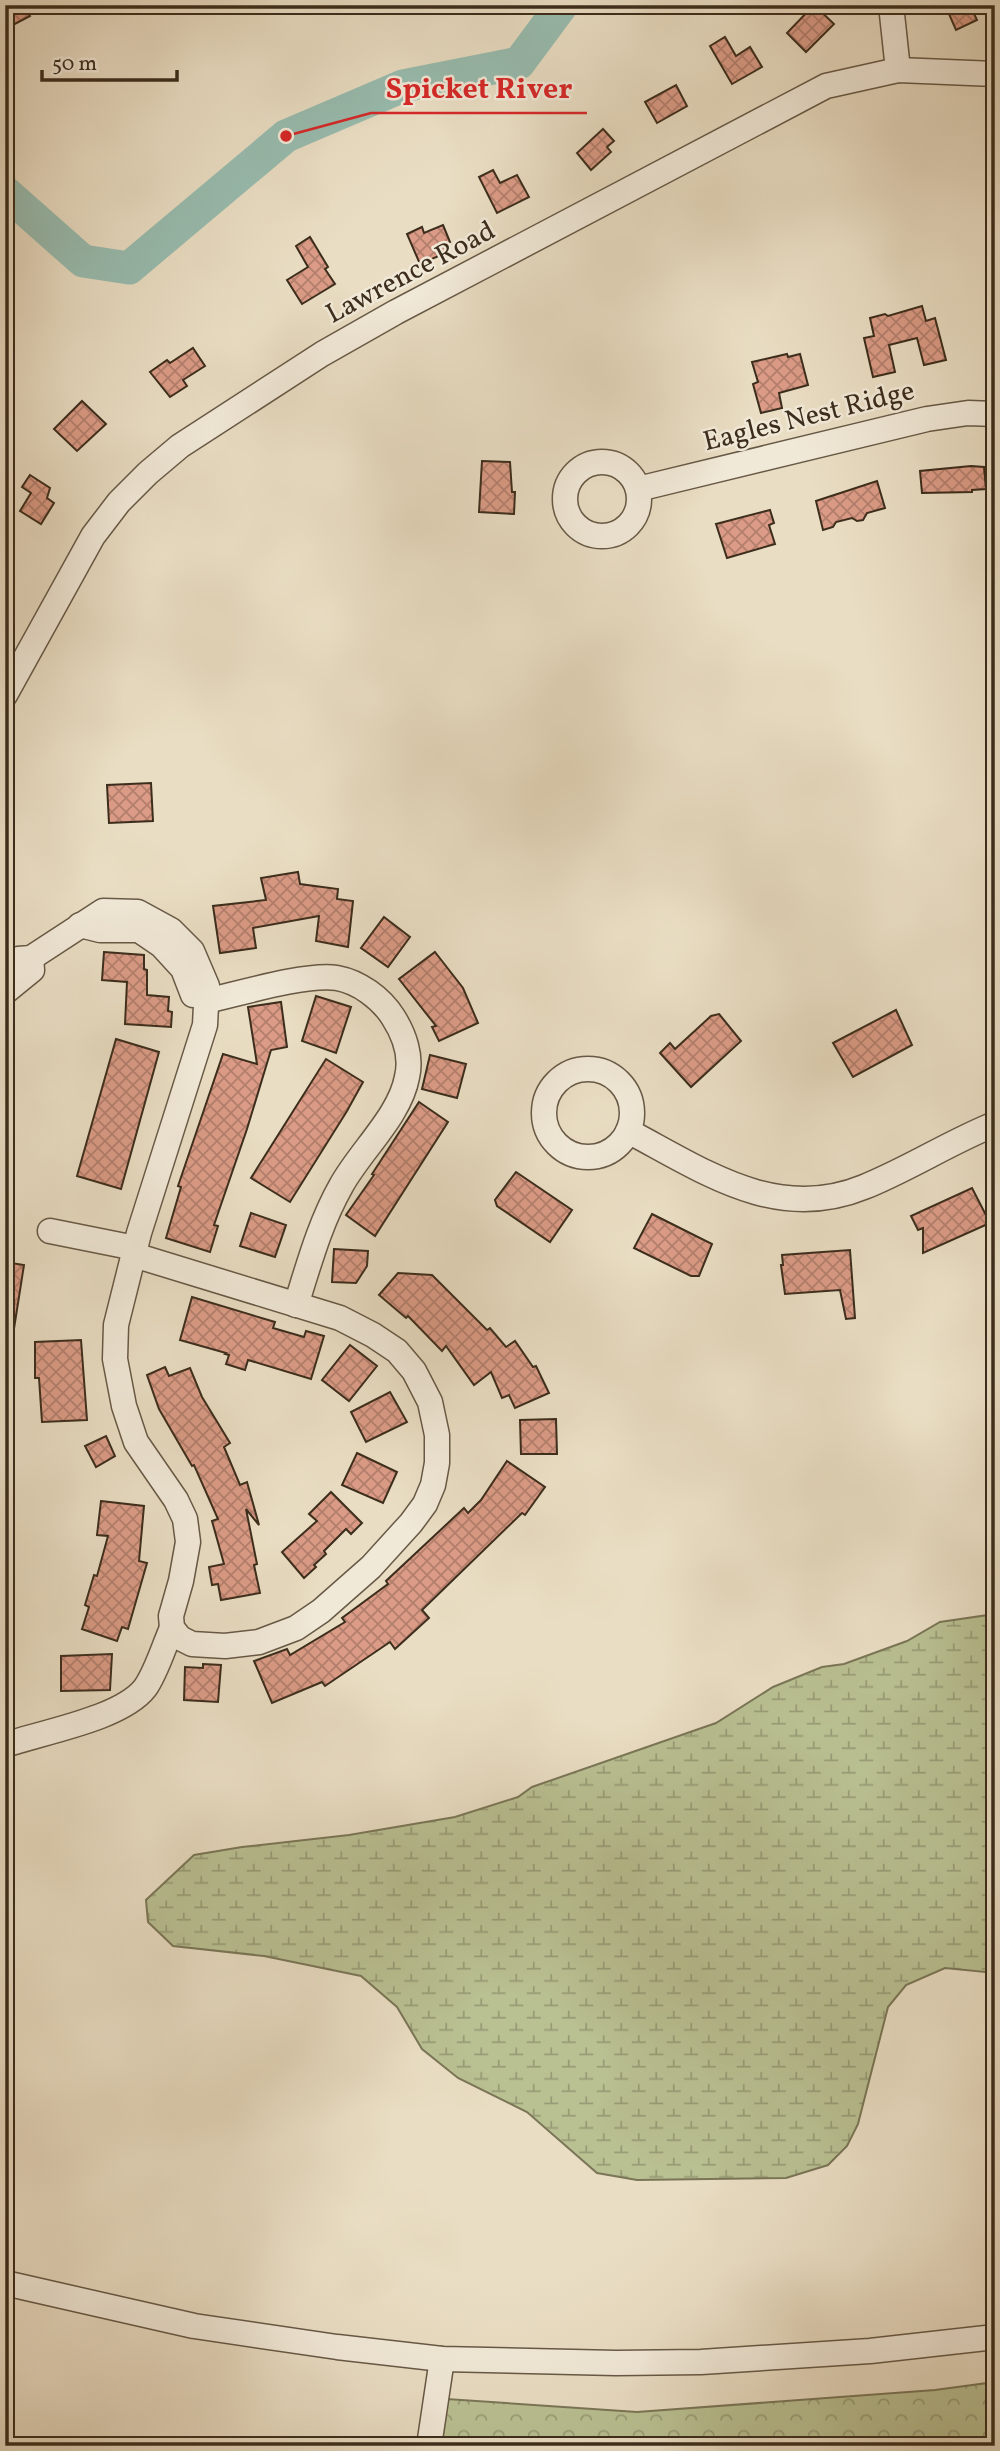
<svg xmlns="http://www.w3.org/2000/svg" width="1000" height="2451" font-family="Vollkorn,serif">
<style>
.forest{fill:url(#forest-crowns);stroke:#7a7657;stroke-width:2}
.wetland{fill:url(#wetland-marsh);stroke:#7a7657;stroke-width:2}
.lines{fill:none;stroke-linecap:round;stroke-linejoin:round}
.river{stroke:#98bcaf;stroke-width:33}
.building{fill:url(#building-cross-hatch);stroke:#3c2d1c;stroke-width:2}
.minor-casing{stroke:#675946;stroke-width:27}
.minor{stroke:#f1e9d8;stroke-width:24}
.labels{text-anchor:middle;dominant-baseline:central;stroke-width:5;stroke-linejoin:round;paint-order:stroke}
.street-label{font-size:28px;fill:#3c2d1c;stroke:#f1e9d8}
.leader{fill:none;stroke:#d62828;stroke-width:2.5}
.callout-dot{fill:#d62828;stroke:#f1e9d8;stroke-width:2.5}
.callout-label{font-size:30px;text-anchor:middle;font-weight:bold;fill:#d62828;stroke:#f1e9d8;stroke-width:5;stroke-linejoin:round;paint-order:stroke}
</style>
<defs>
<pattern id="forest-crowns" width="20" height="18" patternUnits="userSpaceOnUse" patternTransform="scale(1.75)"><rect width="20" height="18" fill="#b9c092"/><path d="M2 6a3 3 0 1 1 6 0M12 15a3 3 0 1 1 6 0" fill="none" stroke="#989c76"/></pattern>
<pattern id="wetland-marsh" width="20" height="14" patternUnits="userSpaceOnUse" patternTransform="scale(1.75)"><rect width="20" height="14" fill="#b9c092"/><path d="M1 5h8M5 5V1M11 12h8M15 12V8" fill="none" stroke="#989c76"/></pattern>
<pattern id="building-cross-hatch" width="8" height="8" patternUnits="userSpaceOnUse" patternTransform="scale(1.75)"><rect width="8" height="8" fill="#db9b86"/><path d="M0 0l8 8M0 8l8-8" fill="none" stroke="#b37f6d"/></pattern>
</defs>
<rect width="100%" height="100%" fill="#e9ddc3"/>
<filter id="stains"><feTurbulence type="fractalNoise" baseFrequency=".00286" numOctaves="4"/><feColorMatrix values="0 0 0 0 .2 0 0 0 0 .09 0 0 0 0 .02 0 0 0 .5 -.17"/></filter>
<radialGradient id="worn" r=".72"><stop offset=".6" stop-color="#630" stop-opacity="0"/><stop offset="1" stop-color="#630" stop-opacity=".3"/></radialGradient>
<polygon class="forest" points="995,2382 995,2446 440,2446 447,2399 637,2412 935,2390"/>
<polygon class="wetland" points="995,1614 995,1973 945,1968 906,1985 888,2007 858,2124 847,2146 828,2165 786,2178 637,2180 597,2173 527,2112 458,2078 422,2049 397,2007 361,1976 264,1956 173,1946 148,1922 146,1900 194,1855 242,1847 349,1835 455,1817 518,1797 532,1787 716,1723 773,1687 822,1667 844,1664 907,1641 940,1622"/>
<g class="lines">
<polyline class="river" points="5,192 83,261 129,268 286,136 403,86 519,63 562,5"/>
</g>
<g class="building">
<polygon points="5,5 24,5 30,16 5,29"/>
<polygon points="814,5 834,24 806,52 787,33"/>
<polygon points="945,5 970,5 977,20 956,30"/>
<polygon points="725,37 736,56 750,47 762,67 732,84 710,46"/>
<polygon points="676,85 687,106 657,123 645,102"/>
<polygon points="603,129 614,141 607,147 611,152 591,170 577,153"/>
<polygon points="493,170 500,183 517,175 529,197 497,213 479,177"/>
<polygon points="443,225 450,242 445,244 448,252 420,264 407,234 422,227 424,233"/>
<polygon points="310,237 328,267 325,269 335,284 302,304 287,280 308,267 296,246"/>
<polygon points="922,306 926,321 935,318 946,360 924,365 917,338 889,345 895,372 873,377 864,338 874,336 870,318 885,314 888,316"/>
<polygon points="193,348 205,366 183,380 187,386 170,397 150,372 167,360 170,363"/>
<polygon points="787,354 788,357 800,354 808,385 779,393 782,408 761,413 753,384 758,382 752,362"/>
<polygon points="82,401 106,424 77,451 54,429"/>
<polygon points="482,461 510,462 512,492 515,492 514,514 479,512"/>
<polygon points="971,466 984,467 986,489 972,490 972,492 922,493 920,471"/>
<polygon points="30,475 50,488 47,498 54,503 41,524 20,511 31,493 22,487"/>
<polygon points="877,481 885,508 867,513 863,520 857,521 852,518 836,522 833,527 823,530 816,501"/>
<polygon points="770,510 774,523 769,525 775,544 727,558 716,524"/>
<polygon points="151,783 153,821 109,823 107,785"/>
<polygon points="298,872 300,884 338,889 337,899 353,901 348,947 316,941 319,916 253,928 256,948 220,953 213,906 266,900 261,878"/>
<polygon points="384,917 410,937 388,967 361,948"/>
<polygon points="104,952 144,955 144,969 147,970 147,995 169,997 168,1011 172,1012 171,1027 125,1024 127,982 102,980"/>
<polygon points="435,952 463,988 478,1023 439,1041 432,1027 436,1026 399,979"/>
<polygon points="316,996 351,1007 336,1053 302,1041"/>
<polygon points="281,1002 287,1047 271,1050 247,1129 214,1225 218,1226 210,1252 166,1238 181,1187 178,1186 223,1054 257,1064 248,1007"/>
<polygon points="896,1010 912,1045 853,1077 833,1043"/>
<polygon points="719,1014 741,1041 691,1087 660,1053 670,1043 675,1049 711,1016"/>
<polygon points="116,1039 159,1052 121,1189 77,1176"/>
<polygon points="430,1055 466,1064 457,1098 422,1089"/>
<polygon points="326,1059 363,1082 347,1111 290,1202 251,1178"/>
<polygon points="419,1102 448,1122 375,1236 346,1215 374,1175 372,1174"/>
<polygon points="516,1172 572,1210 550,1242 497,1206 495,1200"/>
<polygon points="972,1188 990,1223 923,1253 923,1228 918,1230 911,1216"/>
<polygon points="251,1213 286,1225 275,1257 240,1246"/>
<polygon points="652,1214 712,1244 699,1276 691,1276 634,1248"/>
<polygon points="334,1249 368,1251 367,1266 356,1283 332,1282"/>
<polygon points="850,1250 855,1318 846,1319 840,1290 785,1294 781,1265 783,1265 782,1255"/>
<polygon points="5,1262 24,1265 13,1335 5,1334"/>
<polygon points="398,1273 432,1275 487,1330 490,1328 506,1347 515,1341 533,1367 536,1366 549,1393 515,1408 509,1395 502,1398 491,1372 474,1385 446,1346 442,1351 408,1316 406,1318 379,1295"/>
<polygon points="192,1297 275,1322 273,1328 304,1337 306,1331 324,1336 311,1379 248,1360 245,1370 226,1364 229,1355 225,1354 226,1353 180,1340"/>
<polygon points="81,1340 87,1420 42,1422 39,1378 35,1378 35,1342"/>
<polygon points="350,1345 377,1366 349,1401 322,1380"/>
<polygon points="165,1367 169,1376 190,1368 202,1397 230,1443 224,1447 240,1485 247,1482 259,1525 246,1509 257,1564 254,1565 260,1593 221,1600 218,1584 212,1585 209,1567 224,1564 212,1521 218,1519 194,1465 192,1466 159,1409 147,1375"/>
<polygon points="390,1392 407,1422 366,1442 351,1412"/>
<polygon points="556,1419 557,1454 521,1454 520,1420"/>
<polygon points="106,1436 115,1456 96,1467 85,1446"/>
<polygon points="357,1453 397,1472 383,1503 342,1485"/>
<polygon points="507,1461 545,1487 525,1515 522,1513 422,1610 429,1618 395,1649 390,1642 325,1686 322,1682 272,1703 254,1661 287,1649 290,1655 345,1622 342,1618 388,1584 386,1581 464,1508 468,1513 481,1500"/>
<polygon points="331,1492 362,1523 351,1534 346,1529 324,1551 326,1554 314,1565 316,1567 304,1578 282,1552 317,1521 309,1514"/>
<polygon points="101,1501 144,1506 139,1561 147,1563 128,1629 122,1627 117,1641 82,1629 89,1607 85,1605 94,1575 97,1576 108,1536 97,1535"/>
<polygon points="112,1654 110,1690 61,1691 61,1656"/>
<polygon points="203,1664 221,1665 218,1702 184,1700 185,1667 203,1668"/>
</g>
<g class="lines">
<defs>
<g id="minor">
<polyline points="891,5 898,70"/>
<circle cx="602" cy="499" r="37"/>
<polyline points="638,489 927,419 968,413 995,414"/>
<polyline points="5,695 93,536 119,502 148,473 180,446 322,354 396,312 826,86 898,70 995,74"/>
<polyline points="80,925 100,930 139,930 161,945 183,969 193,995"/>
<polyline points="5,969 18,959 31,958 103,911 138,912 171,930 192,951 207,986 205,1025 139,1233 116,1325 115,1359 124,1406 136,1442 176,1500 185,1519 188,1542 181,1581 171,1616 172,1628 180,1638 192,1644 225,1646 259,1642 296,1628 321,1611 371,1567 411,1523 425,1504 433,1485 437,1463 437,1435 430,1402 414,1371 397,1351 373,1335 340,1318 134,1255"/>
<polyline points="5,992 32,970 31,958"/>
<path d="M206,1001C238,994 307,973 337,978C359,982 381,998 393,1017C404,1034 412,1056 407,1077C400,1116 360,1151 341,1186C320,1223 309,1264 296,1305"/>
<circle cx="588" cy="1113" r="44"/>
<path d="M628,1131C704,1171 776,1223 864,1187C909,1169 950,1142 995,1124"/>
<polyline points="50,1231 135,1248"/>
<path d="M5,1745C42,1732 121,1719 145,1688C156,1673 164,1646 172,1628"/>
<polyline points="5,2283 194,2326 337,2347 442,2359 616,2363 701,2362 870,2351 995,2337"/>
<polyline points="429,2446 442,2359"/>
</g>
</defs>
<use href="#minor" class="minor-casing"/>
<use href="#minor" class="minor"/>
</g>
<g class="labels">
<g class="street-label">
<text transform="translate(411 273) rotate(-28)">Lawrence Road</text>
<text transform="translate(809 417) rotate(-14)">Eagles Nest Ridge</text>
</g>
</g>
<path class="leader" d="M286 136L371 113H587"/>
<circle class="callout-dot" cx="286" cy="136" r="7"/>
<g class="callout-label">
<text x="479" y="98">Spicket River</text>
</g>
<rect width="1000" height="2451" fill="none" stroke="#e9ddc3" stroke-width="28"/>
<rect x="7" y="7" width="986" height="2437" fill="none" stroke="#3c2d1c" stroke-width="3.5"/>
<rect x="14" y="14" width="972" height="2423" fill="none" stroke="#3c2d1c" stroke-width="2"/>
<path d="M42 70v10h135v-10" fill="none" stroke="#3c2d1c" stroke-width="3.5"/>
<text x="52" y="70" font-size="21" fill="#3c2d1c" stroke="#f1e9d8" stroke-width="5" paint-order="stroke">50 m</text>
<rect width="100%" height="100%" filter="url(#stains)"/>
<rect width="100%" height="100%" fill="url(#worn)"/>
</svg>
